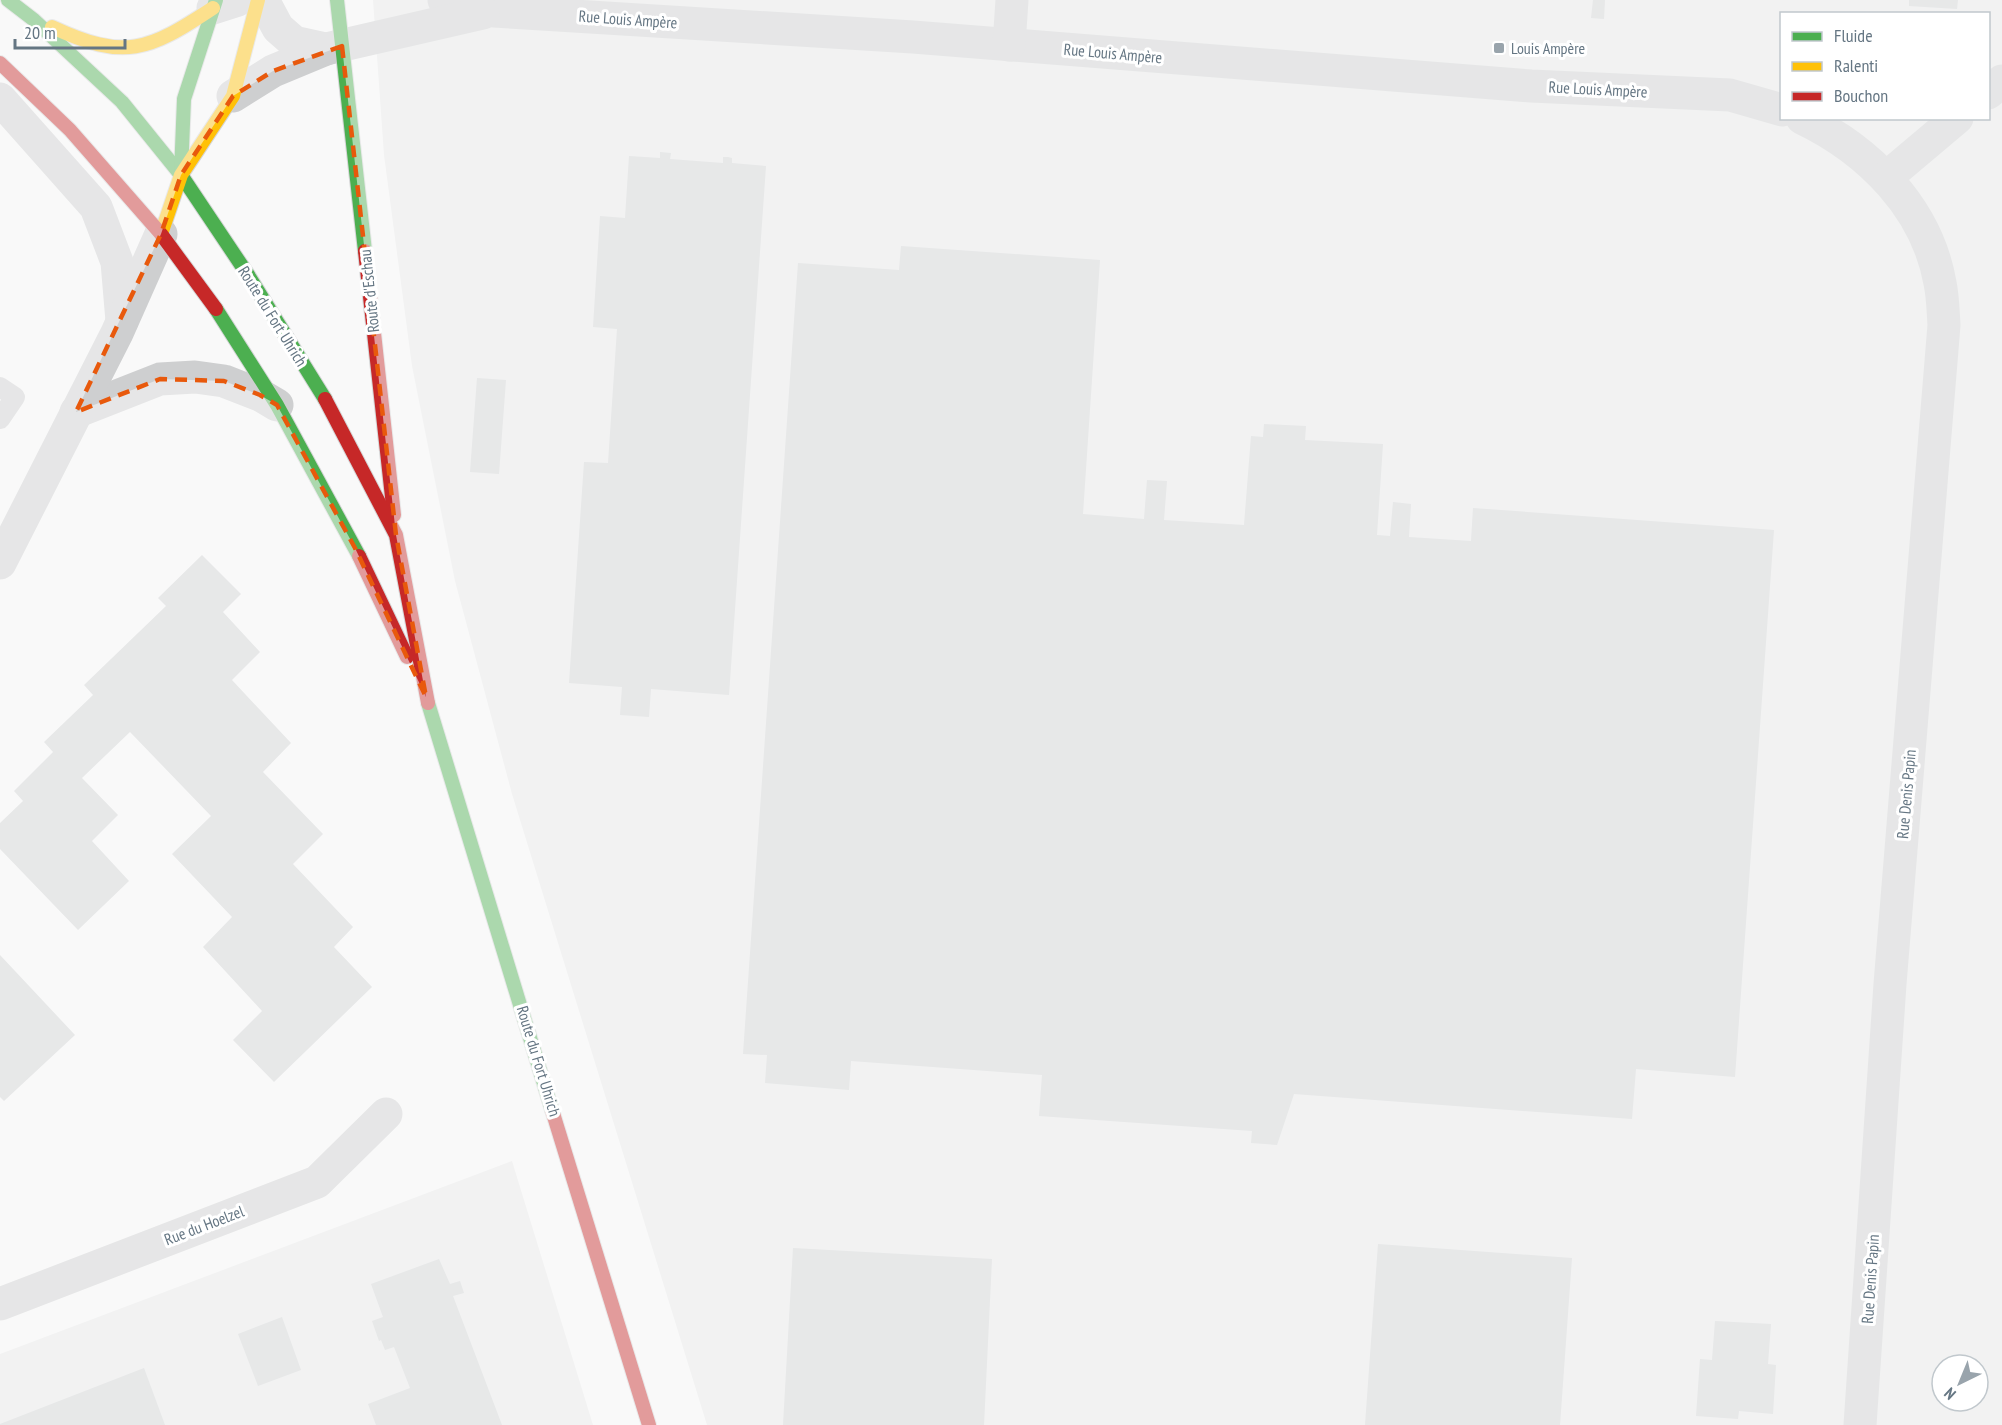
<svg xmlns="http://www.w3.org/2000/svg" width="2002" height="1425" font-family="'PT Sans Narrow',sans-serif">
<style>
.built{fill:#e8e9e9;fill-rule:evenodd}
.building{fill:#d0d2d3}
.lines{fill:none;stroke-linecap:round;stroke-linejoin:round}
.fast-casing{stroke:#d5d6d7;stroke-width:16}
.slow-casing{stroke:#d5d6d7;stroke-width:16}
.jam-casing{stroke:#d5d6d7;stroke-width:16}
.lane{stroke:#cecfd0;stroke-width:20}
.street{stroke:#cecfd0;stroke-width:33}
.fast{stroke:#4caf50;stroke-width:14}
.slow{stroke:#ffc107;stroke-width:14}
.jam{stroke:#c62828;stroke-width:14}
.marked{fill:none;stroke:#e8590c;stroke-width:4.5;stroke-dasharray:12 8;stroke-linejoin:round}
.poi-dot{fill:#99a4ac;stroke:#fff;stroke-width:2}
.labels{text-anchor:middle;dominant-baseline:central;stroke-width:6;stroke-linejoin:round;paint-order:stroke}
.street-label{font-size:16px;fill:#657683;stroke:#fff}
.poi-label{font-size:16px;fill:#657683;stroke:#fff;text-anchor:start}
</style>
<rect width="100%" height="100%" fill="#f9f9f9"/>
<g class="built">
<path d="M373,0H2002V1425H707L512,794L455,581L412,366L384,155ZM1782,14H1988V118H1782ZM1942,1365H1978V1401H1942Z"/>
<polygon points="512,1161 593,1425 0,1425 0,1354"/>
</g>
<g class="building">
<polygon points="1593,0 1605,0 1604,19 1591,18"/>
<polygon points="1909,0 1958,0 1957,9 1909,6"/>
<polygon points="660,152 671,153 670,159 723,163 723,157 728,157 732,158 732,163 766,166 729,695 651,689 649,717 620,715 622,687 569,683 584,462 608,463 617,329 593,327 600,216 625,218 629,156 660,158"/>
<polygon points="901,246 1100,260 1083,514 1144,519 1147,480 1167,481 1164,520 1244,525 1251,436 1263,437 1264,424 1306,426 1305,440 1383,444 1377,535 1390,536 1393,502 1411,504 1409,537 1471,541 1473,508 1774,530 1735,1077 1636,1069 1632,1119 1294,1094 1277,1145 1251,1143 1252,1131 1039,1116 1042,1075 851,1061 849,1090 765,1083 767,1055 743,1054 798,263 899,270"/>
<polygon points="477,378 506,380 499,474 470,472"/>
<polygon points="202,555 241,594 223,612 260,652 232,680 291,743 263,772 323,834 293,864 353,927 334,947 372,987 274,1082 233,1040 262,1011 203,947 232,917 172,854 211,816 130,732 82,778 118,815 92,841 129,881 78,930 0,849 0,823 23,801 14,791 53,752 44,742 93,695 84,685 166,606 158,598"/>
<polygon points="0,955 75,1035 4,1101 0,1097"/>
<polygon points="1378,1244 1572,1258 1560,1425 1365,1425"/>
<polygon points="793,1248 992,1259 984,1425 783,1425"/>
<polygon points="439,1259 450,1284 460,1281 464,1293 453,1296 502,1425 376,1425 368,1404 410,1388 394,1347 385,1350 381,1340 379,1341 372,1321 383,1317 371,1284"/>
<polygon points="282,1317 301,1370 258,1386 238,1334"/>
<polygon points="1715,1321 1771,1324 1768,1364 1776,1365 1773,1414 1739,1411 1738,1419 1696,1416 1700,1359 1712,1360"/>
<polygon points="144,1368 165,1425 0,1425 0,1424"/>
</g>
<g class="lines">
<defs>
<g id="fast">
<polyline points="8,0 34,20 122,102 181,175 248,275 325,399"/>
<polyline points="337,0 365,251"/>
<polyline points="181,173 184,99 216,0"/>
<polyline points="216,309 277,405 359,556"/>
<polyline points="428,703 552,1110"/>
</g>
<g id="slow">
<path d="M52,27C125,61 148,51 213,8"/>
<polyline points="161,234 181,175 233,96 258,0"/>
</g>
<g id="jam">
<polyline points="0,63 70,130 161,234 216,309"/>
<polyline points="365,251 394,515"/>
<polyline points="325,399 396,535 428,703"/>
<polyline points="359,556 407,657"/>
<polyline points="552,1110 649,1425"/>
</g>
</defs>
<use href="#fast" class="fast-casing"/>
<use href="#slow" class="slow-casing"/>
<use href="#jam" class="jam-casing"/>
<polyline class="lane" points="0,387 15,397 0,419"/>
<g class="street">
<polyline points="263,0 278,28 294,42 326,49"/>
<polyline points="444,0 494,11 913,37 1531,86 1730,95 1782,110"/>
<polyline points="213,8 238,0"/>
<polyline points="1009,45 1012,0"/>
<polyline points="1988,93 2002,81"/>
<polyline points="233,96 273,71 326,49 483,13"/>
<polyline points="0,99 96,207 117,262 122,321"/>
<path d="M1802,118C1869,150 1927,208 1940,283C1943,297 1943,311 1944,325L1890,984L1860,1425"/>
<polyline points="1887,177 1957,118"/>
<polyline points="76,412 160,379 195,377 224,381 260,395 277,405"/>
<polyline points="0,563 117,333 161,234"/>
<polyline points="0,1304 317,1182 386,1114"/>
</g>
<use href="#fast" class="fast"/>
<use href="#slow" class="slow"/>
<use href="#jam" class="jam"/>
</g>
<path d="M0 0H2002V1425H0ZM342,46L396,535L426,697L355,548L277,405L260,395L224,381L160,379L76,412L161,234L181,175L233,96L273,71Z" fill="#f9f9f9" fill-opacity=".55" fill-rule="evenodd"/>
<path class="marked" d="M342,46L396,535L426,697L355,548L277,405L260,395L224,381L160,379L76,412L161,234L181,175L233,96L273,71Z"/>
<rect class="poi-dot" x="1493" y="42" width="12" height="12" rx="3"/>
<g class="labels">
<g class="street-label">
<text transform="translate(628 19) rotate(4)">Rue Louis Ampère</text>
<text transform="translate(1113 53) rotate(5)">Rue Louis Ampère</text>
<text transform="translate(1598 89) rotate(3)">Rue Louis Ampère</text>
<text transform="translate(369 291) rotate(-96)">Route d'Eschau</text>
<text transform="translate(273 316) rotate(58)">Route du Fort Uhrich</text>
<text transform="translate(1906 794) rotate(-85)">Rue Denis Papin</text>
<text transform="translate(539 1061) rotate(73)">Route du Fort Uhrich</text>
<text transform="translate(204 1225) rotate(-21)">Rue du Hoelzel</text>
<text transform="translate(1870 1279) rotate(-86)">Rue Denis Papin</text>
</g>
<g class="poi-label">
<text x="1511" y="48">Louis Ampère</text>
</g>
</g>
<rect x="1780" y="12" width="210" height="108" fill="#ffffff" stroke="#c1c8cd" stroke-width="1.5"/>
<rect x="1792" y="32" width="30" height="9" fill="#4caf50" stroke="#c1c8cd" stroke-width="1.5"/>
<text x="1834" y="42" font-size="18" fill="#657683">Fluide</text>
<rect x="1792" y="62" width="30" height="9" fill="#ffc107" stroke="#c1c8cd" stroke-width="1.5"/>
<text x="1834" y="72" font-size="18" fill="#657683">Ralenti</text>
<rect x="1792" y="92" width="30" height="9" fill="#c62828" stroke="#c1c8cd" stroke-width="1.5"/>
<text x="1834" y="102" font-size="18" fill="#657683">Bouchon</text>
<g transform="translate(1960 1383) rotate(223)"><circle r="28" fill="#ffffff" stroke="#c1c8cd" stroke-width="1.5"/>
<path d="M0-4.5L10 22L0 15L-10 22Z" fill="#99a4ac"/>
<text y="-9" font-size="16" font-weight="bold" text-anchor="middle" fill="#657683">N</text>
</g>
<path d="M15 39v9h110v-9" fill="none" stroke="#657683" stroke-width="3"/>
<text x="24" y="39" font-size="18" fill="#657683" stroke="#ffffff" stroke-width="4.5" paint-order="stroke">20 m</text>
</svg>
